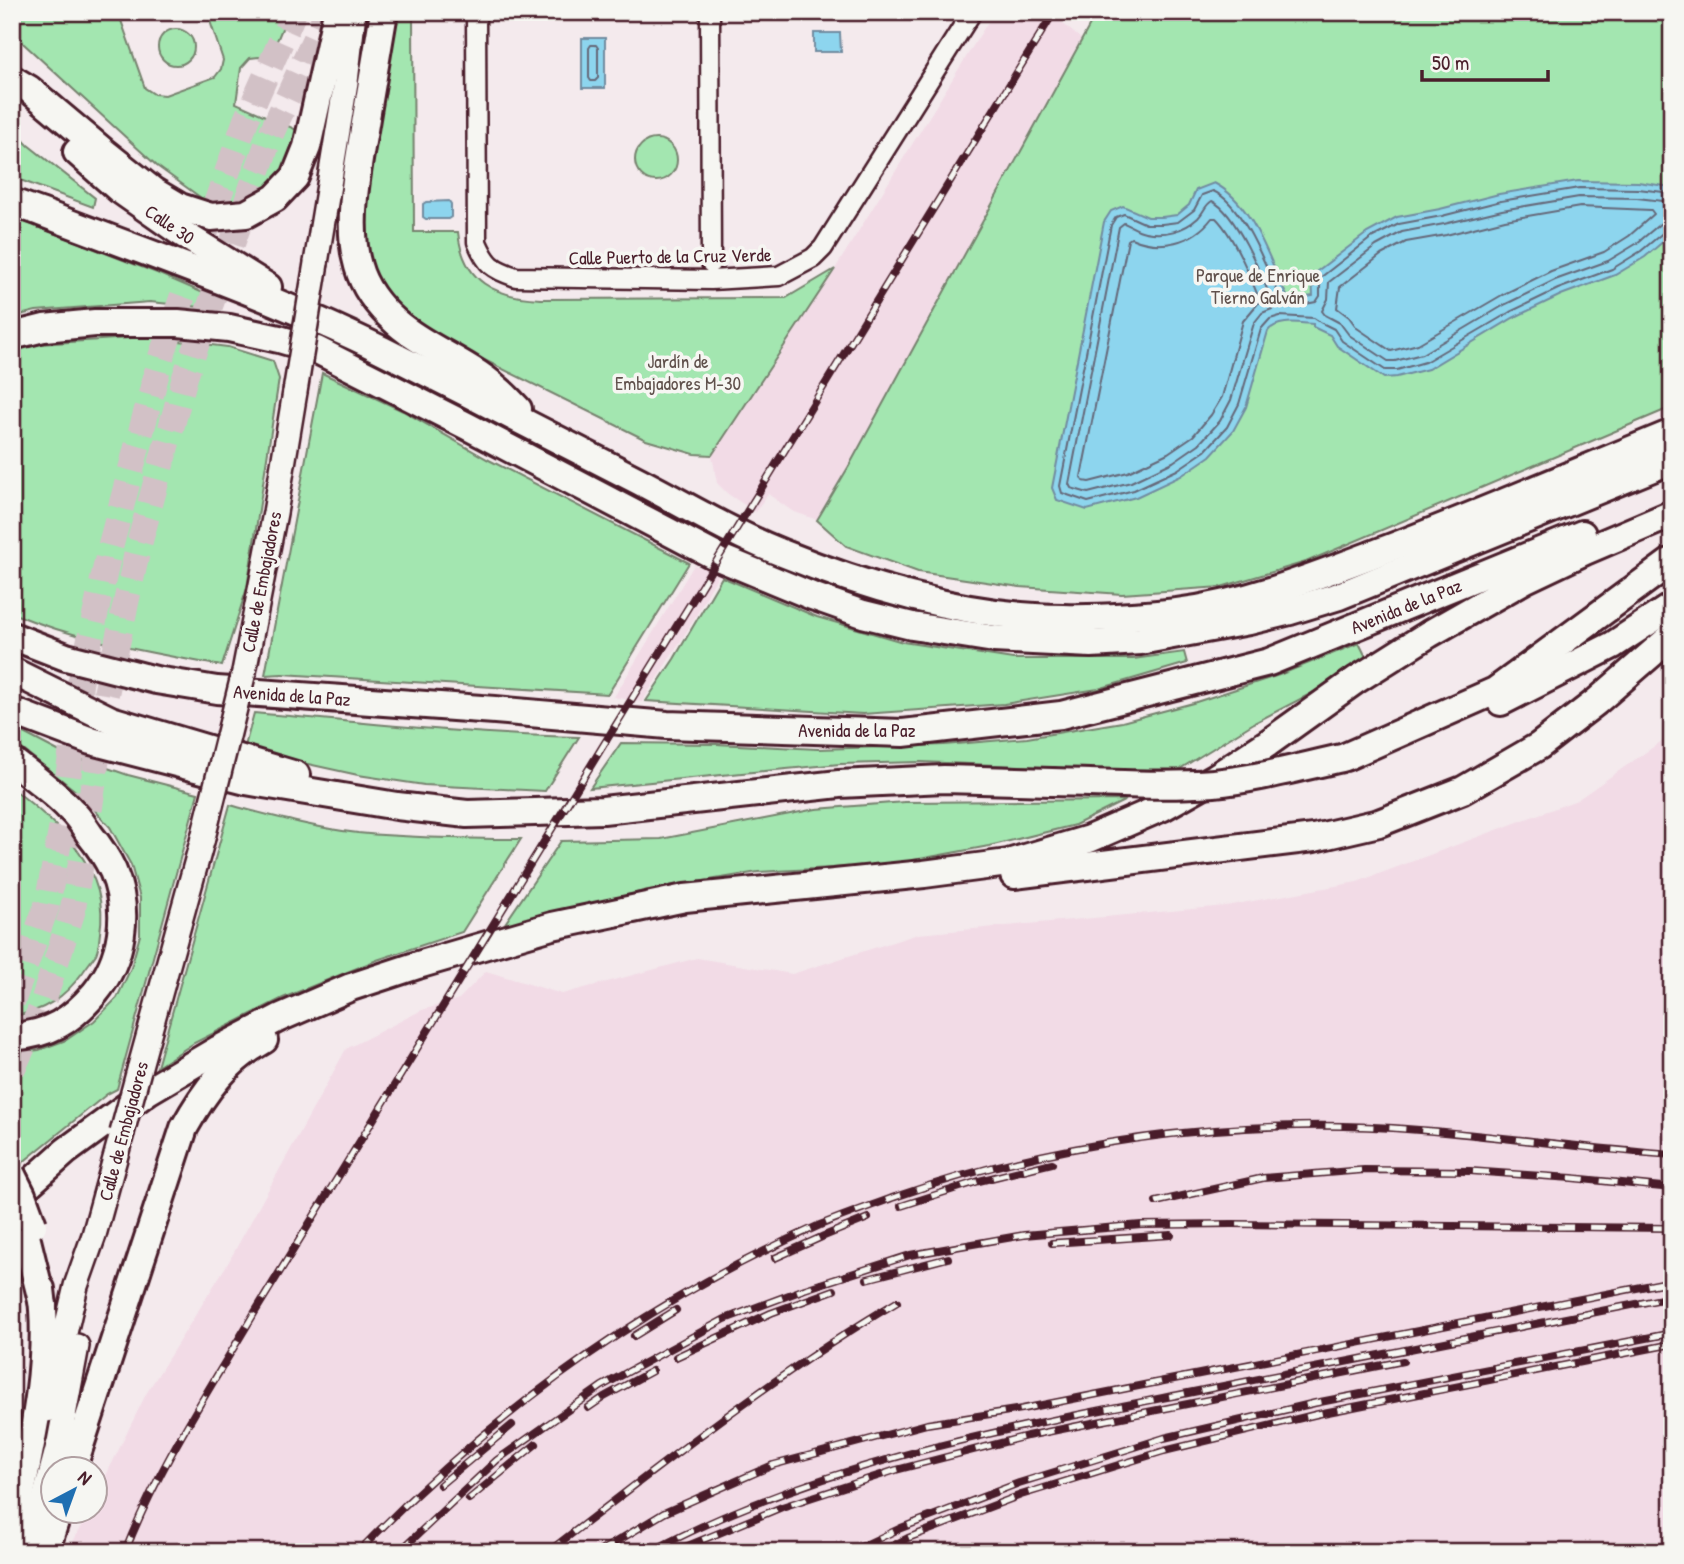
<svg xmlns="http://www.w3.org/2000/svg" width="1684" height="1564" font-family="'Patrick Hand',sans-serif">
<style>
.built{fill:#f2dbe6}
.green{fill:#a3e6b0;stroke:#76826e;stroke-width:2}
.water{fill:#8dd5ee;stroke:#728ca0;stroke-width:2}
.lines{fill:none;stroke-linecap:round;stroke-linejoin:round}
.shore{stroke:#656879;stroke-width:2}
.highway-tunnel{stroke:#d2c1c6;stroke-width:26;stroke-dasharray:26 13;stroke-linecap:butt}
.minor-casing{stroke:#4a1f2b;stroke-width:23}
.major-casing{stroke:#4a1f2b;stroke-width:28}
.highway-casing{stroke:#4a1f2b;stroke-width:32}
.minor{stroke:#f6f6f2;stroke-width:18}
.major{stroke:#f6f6f2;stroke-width:23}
.highway{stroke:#f6f6f2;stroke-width:26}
.rail-casing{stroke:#4a1f2b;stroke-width:8}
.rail{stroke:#f6f6f2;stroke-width:5;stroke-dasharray:16;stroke-linecap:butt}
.major-bridge-casing{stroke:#4a1f2b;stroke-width:28;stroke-linecap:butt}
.highway-bridge-casing{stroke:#4a1f2b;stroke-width:32;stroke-linecap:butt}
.major-bridge{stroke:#f6f6f2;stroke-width:23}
.highway-bridge{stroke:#f6f6f2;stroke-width:26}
.labels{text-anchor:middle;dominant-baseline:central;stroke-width:7;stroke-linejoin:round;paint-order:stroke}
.street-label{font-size:19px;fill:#4a1f2b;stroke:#f6f6f2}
.park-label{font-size:19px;fill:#60514c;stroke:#f6f6f2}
</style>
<rect width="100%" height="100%" fill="#f4eaed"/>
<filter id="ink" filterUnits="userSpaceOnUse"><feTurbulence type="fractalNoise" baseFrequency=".0143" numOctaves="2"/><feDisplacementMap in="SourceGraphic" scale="14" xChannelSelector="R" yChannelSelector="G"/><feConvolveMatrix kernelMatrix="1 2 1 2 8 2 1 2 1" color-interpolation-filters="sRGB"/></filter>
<g filter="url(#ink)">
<g class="built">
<polygon points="994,12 1066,12 1060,21 1081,39 849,466 817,520 792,511 768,494 755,512 728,494 717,483 712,455 835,269"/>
<polygon points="694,565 719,573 692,623 642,702 614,697"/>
<polygon points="1672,734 1672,1552 68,1552 88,1512 94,1512 95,1498 146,1394 228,1263 346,1049 422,1010 459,999 486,971 562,994 697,958 792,974 918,934 1226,906 1357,882 1577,800"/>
</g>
<g class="green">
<polygon points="12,12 118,12 145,88 154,94 165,95 215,77 221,69 223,60 207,12 289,12 268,62 259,57 250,58 241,68 236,103 297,130 291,154 283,171 262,190 239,200 204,200 157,166 12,33"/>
<path d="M394,12H413L414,232H458C463,282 495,297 541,299L786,298L835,269L712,455L694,454L646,440L416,326L374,283L363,240L367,185Z"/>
<polygon points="1097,12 1672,12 1672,407 1306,562 1221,587 1122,594 1020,587 918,572 846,546 817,520 849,466"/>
<circle cx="176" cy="47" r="18"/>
<polygon points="12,128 28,145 95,198 93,207 12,177"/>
<circle cx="656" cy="160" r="21"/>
<polygon points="12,217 157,273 222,301 220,309 150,302 36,311 12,317"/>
<path d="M146,337L228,347L273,361L279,379L247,588L222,666C152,653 79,641 12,613V350L39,344Z"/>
<polygon points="322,373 403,411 487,459 689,563 608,694 282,674 265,675"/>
<polygon points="722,577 817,617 903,642 1013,659 1133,659 1184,652 1187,663 1098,689 1004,704 863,714 646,701 674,659"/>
<polygon points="1359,643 1366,657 1318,690 1254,723 1178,770 1113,770 921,762 840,764 742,773 590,788 621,743 716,744 818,749 944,745 1027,738 1122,722 1193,703 1279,675"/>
<path d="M254,713C362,722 470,735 579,737L545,791L424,785L358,775L244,750Z"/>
<polygon points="12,727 58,751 128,775 198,793 117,1089 107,1094 22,1163 12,1147 12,1053 39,1050 66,1040 94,1021 117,998 131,968 140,935 140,898 131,865 110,827 82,796 12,741"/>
<path d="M12,788C57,823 111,869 100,933C99,940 99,948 96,954C92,960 87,966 83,972C65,997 44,1012 12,1016Z"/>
<polygon points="1126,800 1075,825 989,846 887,865 758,872 648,890 504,925 561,841 661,839 816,809 905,802"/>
<path d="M230,805C272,816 315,828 358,833C412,838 466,839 521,839L462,932L377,960L283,998L194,1043L157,1067Z"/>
</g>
<g class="water">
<polygon points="814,33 840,33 841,52 814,52"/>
<rect x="582" y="38" width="23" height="50"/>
<path d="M1578,181L1638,182L1672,187V234L1645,257L1615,275L1561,295L1513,318L1428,369L1397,377L1384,378L1337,346L1330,335L1313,327V324C1298,323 1278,319 1268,331L1246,407L1233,431L1210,456L1181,476L1136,497L1087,510L1057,500L1052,488L1104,222L1111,211L1123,206L1148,217H1162L1177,215L1189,205L1196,190L1214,183C1255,204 1269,262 1289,300L1313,296L1312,275L1367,233L1397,217L1440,209L1499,194Z"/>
<polygon points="449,201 451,204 451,217 448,219 426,219 423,217 423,204 426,202"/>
</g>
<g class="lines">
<g class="shore">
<polygon points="591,45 596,45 598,48 598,78 595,81 591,81 589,78 589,48"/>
<path d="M1672,193L1638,189L1579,188L1501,201L1442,216L1399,224L1371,238L1320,278V296L1316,302L1290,307L1286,306L1282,302C1268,272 1244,204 1213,191L1202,195L1194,210L1178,222L1162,224H1146L1124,214L1116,217L1111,225L1060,486L1062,493L1088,502L1134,490L1177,470L1205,451L1227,427L1239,404L1261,329L1270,319L1280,316L1314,318L1320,322L1334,329L1342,341L1385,370H1397L1425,362L1510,312L1558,289L1612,269L1641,251L1665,231L1672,229"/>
<path d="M1212,201C1237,213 1263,279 1274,306L1272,309L1262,313L1254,323L1231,400L1220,421L1199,444L1173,462L1131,482L1088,493L1071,488L1069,484L1119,227L1124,223C1131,226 1138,231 1145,232C1164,236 1184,231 1198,218C1204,212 1205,205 1212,201Z"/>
<polyline points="1672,202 1637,198 1579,197 1502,210 1444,224 1402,232 1376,246 1329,282 1328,299 1322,311 1325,315 1340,323 1349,335 1388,361 1395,361 1422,354 1506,304 1555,280 1608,261 1636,244 1661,223 1672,221"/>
<polygon points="1580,207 1651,210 1654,214 1629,236 1604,252 1551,271 1502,295 1418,344 1391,351 1357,328 1349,317 1337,308 1340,287 1381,255 1406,242 1446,235 1505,220"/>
<path d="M1212,218H1216C1234,236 1250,276 1260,301L1243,321L1222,397L1211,415L1193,436L1168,453L1128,472L1089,482L1083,481L1081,477L1128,240L1131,238C1160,251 1193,243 1212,218Z"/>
</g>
<g class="highway-tunnel">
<polyline points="12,1002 47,905 62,826 80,684 110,548 161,357 246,120 294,12"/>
<polyline points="12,1070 40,1011 72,913 86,835 106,694 138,548 185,377 270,136 327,12"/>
</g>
<defs>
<g id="minor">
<path d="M476,12L477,242C487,265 492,269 516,277L711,280L779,276L813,258L823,248L972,12"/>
<polyline points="710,12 711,263"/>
</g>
<g id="major">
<polyline points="316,263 346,82 354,12"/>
<polyline points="244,672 275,513 295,392"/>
<polyline points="139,1070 203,838"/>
<polyline points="47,1410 76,1286 94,1235 122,1133"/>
<polyline points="30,1552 59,1442 77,1346"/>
</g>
<g id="highway">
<path d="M384,12C378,47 372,83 366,118C359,162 345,222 358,266C364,288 380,308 397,323C421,344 452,356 478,374C493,384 506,396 518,409"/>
<polyline points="12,79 29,89 104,152 153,191 180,207 211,217 246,214 275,198 295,177 307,147 337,12"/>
<polyline points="77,152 120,190 180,232 268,287"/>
<path d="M12,202L40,212C155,256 272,296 382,350C466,392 549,435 633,478C682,503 731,533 782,553C871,589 967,617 1063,618C1101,619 1140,616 1177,612C1248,603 1313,577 1379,552C1477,515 1574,473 1672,433"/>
<polyline points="12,336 44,328 95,323 178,323 229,328 279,339 317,350 467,426 713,555 812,596 863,614 912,626 994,639 1091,644 1140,641 1249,621 1290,611 1339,596 1672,460"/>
<polyline points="12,636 66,657 156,680 217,690 495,710 667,725 903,733 1061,715 1269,662 1582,534"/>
<polyline points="12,671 111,720 296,775"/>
<polyline points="1501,702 1613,645 1672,606"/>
<polyline points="12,711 91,741 246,781 397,806 467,814 603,810 839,784 944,779 1052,782"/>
<polyline points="1345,757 1495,691 1672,561"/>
<path d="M12,761C32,776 53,791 70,809C78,816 84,826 90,835C99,846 107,858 113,871C130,911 123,959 95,993C71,1021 50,1034 12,1037"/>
<polyline points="1014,875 1314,838 1379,823 1463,790 1539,746 1596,702 1672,636"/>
<polyline points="43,1305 25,1232 12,1199 66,1151 148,1091 219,1049 279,1018 351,987 418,965 552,926 685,898 924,874 1008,863 1089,839 1163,807 1216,777 1268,743 1356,680 1429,634 1526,579 1585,551 1672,514"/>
<path d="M72,1470L184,1128C204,1092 227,1060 264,1040"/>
<path d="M12,1536C28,1455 52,1372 41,1289"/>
<polyline points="45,1552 58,1512"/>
</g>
</defs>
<use href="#minor" class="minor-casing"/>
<use href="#major" class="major-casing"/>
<use href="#highway" class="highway-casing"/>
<use href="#minor" class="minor"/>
<use href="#major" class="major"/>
<use href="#highway" class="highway"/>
<defs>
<g id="rail">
<polyline points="1156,1202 1263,1178 1364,1170 1470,1171 1572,1178 1672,1188"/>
<polyline points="901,1206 979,1181 1052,1163"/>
<polyline points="1052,1243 1171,1235"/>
<polyline points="775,1258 824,1236 868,1218"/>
<polyline points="867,1279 948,1258"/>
<polyline points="634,1336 676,1310"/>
<polyline points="676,1357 771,1313 834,1290"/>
<polyline points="588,1408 604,1397 652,1371"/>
<polyline points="440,1485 512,1425"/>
<polyline points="469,1499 536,1444"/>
<path d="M125,1552C158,1467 209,1390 255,1312L1054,12"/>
<path d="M358,1552C490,1415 645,1302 820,1225C844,1215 870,1206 895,1197C1024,1152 1161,1128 1298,1126C1423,1123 1547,1146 1672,1155"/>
<polyline points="399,1552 497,1460 602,1386 725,1319 805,1289 910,1255 1024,1235 1141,1225 1232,1224 1672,1228"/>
<path d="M548,1552C661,1465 774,1375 897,1302"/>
<polyline points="599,1552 664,1513 773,1465 927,1424 1022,1409 1672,1281"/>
<path d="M650,1552C817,1463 1005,1429 1188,1393C1349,1361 1510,1329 1672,1297"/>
<polyline points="673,1552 782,1507 896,1470 1027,1436 1403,1361"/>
<polyline points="850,1552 901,1528 1019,1483 1164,1438 1315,1403 1672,1333"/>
<polyline points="880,1552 908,1538 1021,1495 1164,1451 1318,1414 1672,1344"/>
</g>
</defs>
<use href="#rail" class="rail-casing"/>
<use href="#rail" class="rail"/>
<defs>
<g id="major-bridge">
<polyline points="295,392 316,263"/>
<polyline points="203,838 244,672"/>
<polyline points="122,1133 139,1070"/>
</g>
<g id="highway-bridge">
<path d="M1052,782C1106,783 1161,787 1214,783C1257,779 1300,767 1342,758"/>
<polyline points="12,1175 22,1195 33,1225"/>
</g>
</defs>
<use href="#major-bridge" class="major-bridge-casing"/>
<use href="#highway-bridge" class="highway-bridge-casing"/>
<use href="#major-bridge" class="major-bridge"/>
<use href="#highway-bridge" class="highway-bridge"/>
</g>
</g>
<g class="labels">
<g class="street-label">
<text transform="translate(170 224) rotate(34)">Calle 30</text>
<text transform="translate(670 256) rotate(-1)">Calle Puerto de la Cruz Verde</text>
<text transform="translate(261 582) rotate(-79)">Calle de Embajadores</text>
<text transform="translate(1406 606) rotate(-22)">Avenida de la Paz</text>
<text transform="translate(292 695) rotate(4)">Avenida de la Paz</text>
<text x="857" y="730">Avenida de la Paz</text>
<text transform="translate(123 1131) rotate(-75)">Calle de Embajadores</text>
</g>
<g class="park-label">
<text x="1258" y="275">Parque de Enrique<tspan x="1258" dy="22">Tierno Galván</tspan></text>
<text x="678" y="361">Jardín de<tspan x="678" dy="22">Embajadores M-30</tspan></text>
</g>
</g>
<rect width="1684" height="1564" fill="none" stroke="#f6f6f2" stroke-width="42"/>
<rect x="21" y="21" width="1642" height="1522" fill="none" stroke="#4a1f2b" stroke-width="2.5" filter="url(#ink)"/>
<g transform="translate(74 1490) rotate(41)"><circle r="33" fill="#f6f6f2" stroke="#b1a0a2" stroke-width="2"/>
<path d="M0-5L12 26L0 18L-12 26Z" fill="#1f6fb2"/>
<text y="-10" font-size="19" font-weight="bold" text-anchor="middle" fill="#4a1f2b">N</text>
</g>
<path d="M1422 70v10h126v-10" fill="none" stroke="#4a1f2b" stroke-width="3.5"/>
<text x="1432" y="70" font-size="21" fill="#4a1f2b" stroke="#f6f6f2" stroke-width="5" paint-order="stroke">50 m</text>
</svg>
